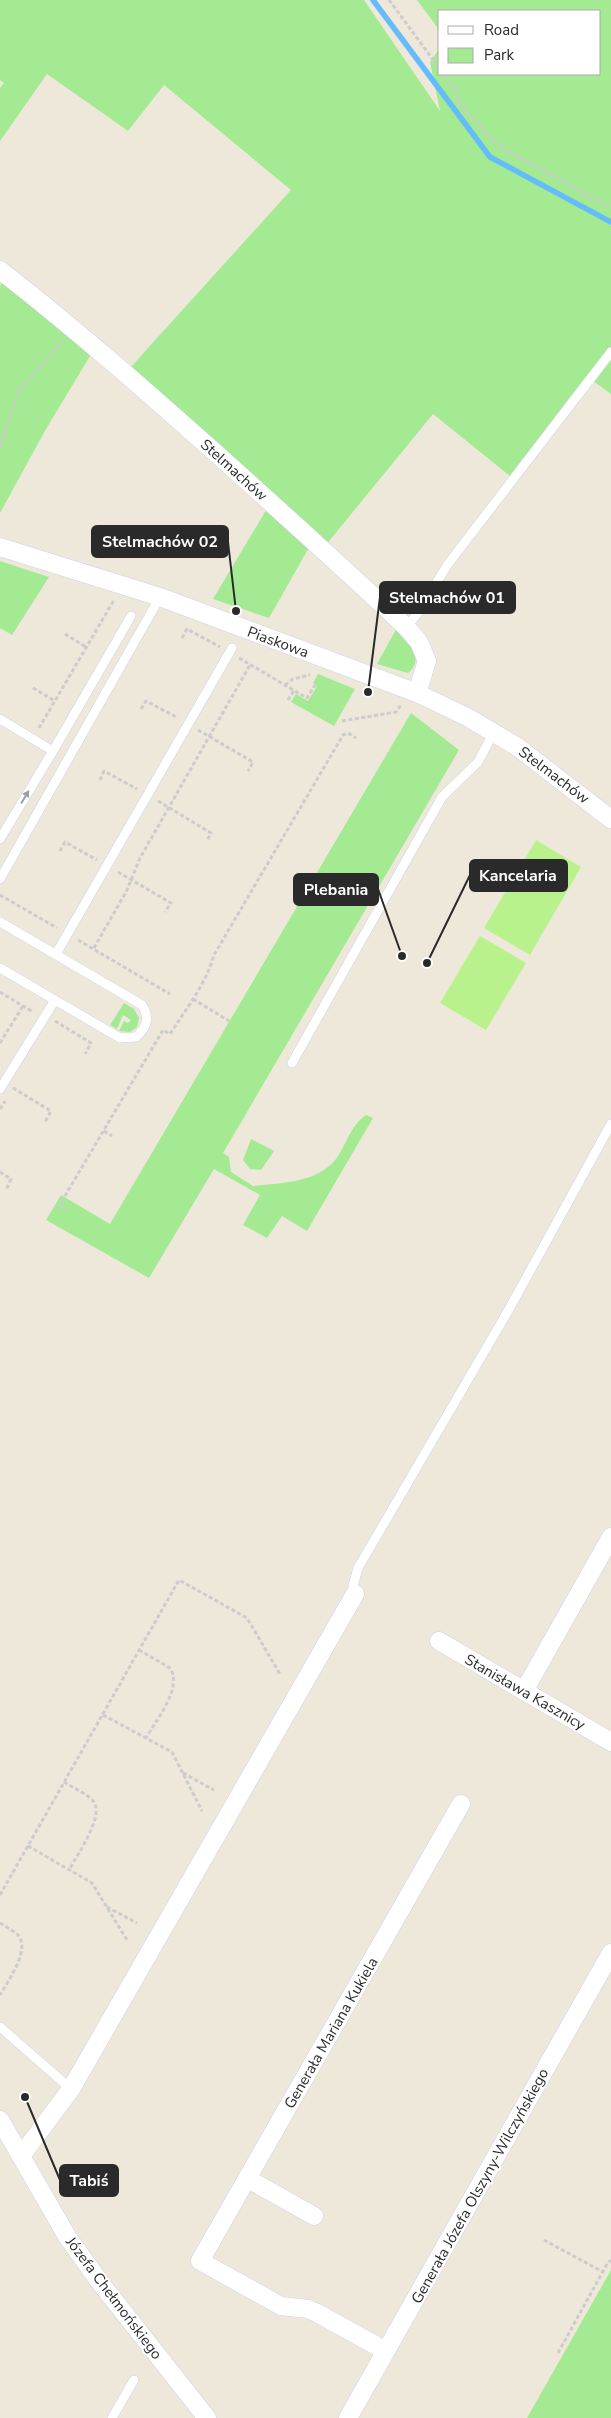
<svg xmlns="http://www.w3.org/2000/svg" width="611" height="2418" font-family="'Nunito Sans',sans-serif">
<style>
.green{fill:#a3ea92}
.pitch{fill:#b9f28d}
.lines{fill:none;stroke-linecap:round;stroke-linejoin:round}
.stream{stroke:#64bdfa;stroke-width:5.5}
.service-casing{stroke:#d0d1e5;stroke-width:10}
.minor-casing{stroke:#d0d1e5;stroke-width:19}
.path{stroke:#ccc;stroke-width:3;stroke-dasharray:4 2.5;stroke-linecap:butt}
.service{stroke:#fff;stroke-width:9}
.minor{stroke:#fff;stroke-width:18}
.oneway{fill:#9f9f9f}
.labels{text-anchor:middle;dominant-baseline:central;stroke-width:4;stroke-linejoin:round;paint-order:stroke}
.street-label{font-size:15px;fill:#2a2a2a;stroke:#fff}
.leader{fill:none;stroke:#2a2a2a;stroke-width:2}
.callout-dot{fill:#2a2a2a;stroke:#fff;stroke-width:2}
.callout{fill:#2a2a2a;stroke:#2a2a2a;stroke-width:2}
.callout-label{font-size:16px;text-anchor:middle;font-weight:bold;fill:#fff}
</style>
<rect width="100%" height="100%" fill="#eee8db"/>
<g class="green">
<polygon points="0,0 364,0 440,111 430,62 440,48 440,74 600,74 600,11 440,11 440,31 417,0 611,0 611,394 586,376 510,476 433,414 325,546 129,369 291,190 164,85 128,131 47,74 0,141 0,88 4,83 0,80"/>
<polygon points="4,279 93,351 46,429 0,513 0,286"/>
<polygon points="268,507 311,544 269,618 213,599"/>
<polygon points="0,561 49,577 12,635 0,628"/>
<path d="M398,626C408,639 426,660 408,673L377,664Z"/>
<polygon points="318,674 355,689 334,726 291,702 296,694 308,701 317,686 313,683"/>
<path d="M411,713L459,750L223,1153L229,1157L231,1172L253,1186C281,1183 317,1183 336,1159C347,1144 350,1126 366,1115L373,1118L307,1231L282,1216L267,1238L243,1225L260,1195L214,1169L149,1278L46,1220L61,1195L110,1224Z"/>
<polygon points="124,1003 134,1009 139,1018 137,1027 130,1032 119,1031 124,1021 128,1023 131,1020 123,1015 117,1029 110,1025"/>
<polygon points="251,1139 274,1151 261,1170 250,1169 243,1160"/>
<polygon points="611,2270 611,2418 527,2418"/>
</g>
<g class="pitch">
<polygon points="536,840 581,867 530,955 484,928"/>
<polygon points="480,936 526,963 486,1030 440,1003"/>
</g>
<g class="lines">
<polyline class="stream" points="373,0 490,157 611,222"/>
<defs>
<g id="service">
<polyline points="406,627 418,613 448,564 611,352"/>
<polyline points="0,719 53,751 0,839"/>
<polyline points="53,751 131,616"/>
<polyline points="0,879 160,597"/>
<path d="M0,922L142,1005C150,1017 147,1028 136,1037L120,1038L0,968"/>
<polyline points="56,954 232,648"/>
<polyline points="292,1063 442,797 478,762 494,732"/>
<polyline points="0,1089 55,1000"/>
<polyline points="355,1594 353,1586 358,1568 508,1311 611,1124"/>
<polyline points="0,2027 71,2089"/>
<polyline points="112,2418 134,2380"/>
</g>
<g id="minor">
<path d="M0,270C76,329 147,392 219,456C282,513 345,569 406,627L419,642L427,661L417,693"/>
<polyline points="0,547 160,597 417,693 469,718 516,746 611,819"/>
<polyline points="439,1641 611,1742"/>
<polyline points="524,1691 611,1537"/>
<polyline points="0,2120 68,2238 102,2285 207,2418"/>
<polyline points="21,2156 71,2089 355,1594"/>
<polyline points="248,2179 314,2216"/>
<polyline points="386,2351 317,2313 308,2309 281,2306 200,2261 461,1804"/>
<polyline points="348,2418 611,1953"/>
</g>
</defs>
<use href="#service" class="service-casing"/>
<use href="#minor" class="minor-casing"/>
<g class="path">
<polyline points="389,0 440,69"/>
<polyline points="443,74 457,92 458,101 487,135 506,150 611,208"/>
<polyline points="0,447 19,390 62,342"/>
<polyline points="65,634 86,647"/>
<polyline points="182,638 187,629 220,647"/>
<polyline points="239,658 307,698 315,685"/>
<polyline points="285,685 293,679 310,675"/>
<polyline points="33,688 55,701"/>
<polyline points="288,700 294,690"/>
<polyline points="141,709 146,701 178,718"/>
<polyline points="342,721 396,712 401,705"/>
<polyline points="39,728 114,600"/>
<polyline points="198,730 253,762 248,771"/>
<polyline points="100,780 104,771 137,789"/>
<polyline points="158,801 211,833 207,841"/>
<polyline points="60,851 65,842 97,860"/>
<polyline points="118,872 171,903 165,912"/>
<polyline points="0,895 57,928"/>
<polyline points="78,940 170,994"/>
<polyline points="94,948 127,890 140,858 250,665"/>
<polyline points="0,992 33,1012"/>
<polyline points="193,999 229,1021"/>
<polyline points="55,1021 91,1043 85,1054"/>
<polyline points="0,1043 23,1006"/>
<polyline points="13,1088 51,1111 45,1122"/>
<polyline points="0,1109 5,1101"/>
<polyline points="104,1131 112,1136"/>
<polyline points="0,1172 11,1179 6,1190"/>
<path d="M66,1210L59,1206L163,1030L170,1034C186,1009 206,984 214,955L343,735L348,733L356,738"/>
<path d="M139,1650L170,1668C183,1688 156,1720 146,1738"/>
<polyline points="103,1715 172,1752 202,1811"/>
<polyline points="183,1773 214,1790"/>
<path d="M64,1782C73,1788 88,1794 94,1802C104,1817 77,1855 69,1870"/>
<polyline points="28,1846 92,1883 127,1940"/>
<polyline points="0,1895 179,1580 247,1618 280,1674"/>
<polyline points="107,1907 137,1923"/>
<path d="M0,1923C5,1926 12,1930 17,1934C32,1948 8,1981 0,1995"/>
<polyline points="544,2240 603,2272"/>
<polyline points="558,2353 607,2264 611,2260"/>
</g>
<use href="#service" class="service"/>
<use href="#minor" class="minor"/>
</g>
<defs><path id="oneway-solid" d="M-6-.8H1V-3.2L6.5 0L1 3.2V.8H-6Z" transform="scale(1.25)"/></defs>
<use class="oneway" href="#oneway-solid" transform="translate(25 797) rotate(-59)"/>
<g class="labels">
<g class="street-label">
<text transform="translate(234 470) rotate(42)">Stelmachów</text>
<text transform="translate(278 642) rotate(20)">Piaskowa</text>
<text transform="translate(554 775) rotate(37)">Stelmachów</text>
<text transform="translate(525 1692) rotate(30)">Stanisława Kasznicy</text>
<text transform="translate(331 2033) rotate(-60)">Generała Mariana Kukiela</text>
<text transform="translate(480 2186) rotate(-61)">Generała Józefa Olszyny-Wilczyńskiego</text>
<text transform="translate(114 2298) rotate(53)">Józefa Chełmońskiego</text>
</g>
</g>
<path class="leader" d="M236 611L228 542M368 692L380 597M427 963L470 875M402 956L378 889M25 2097L60 2180"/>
<g class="callout-dot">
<circle cx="236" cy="611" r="5"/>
<circle cx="368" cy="692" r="5"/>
<circle cx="427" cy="963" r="5"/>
<circle cx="402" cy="956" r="5"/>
<circle cx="25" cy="2097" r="5"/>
</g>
<g class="callout">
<rect x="92" y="526" width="136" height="31" rx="5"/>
<rect x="380" y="582" width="135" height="31" rx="5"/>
<rect x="470" y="860" width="97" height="31" rx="5"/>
<rect x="294" y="874" width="84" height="31" rx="5"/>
<rect x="60" y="2165" width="58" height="31" rx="5"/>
</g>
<g class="callout-label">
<text x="160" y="547">Stelmachów 02</text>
<text x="447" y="603">Stelmachów 01</text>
<text x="518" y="881">Kancelaria</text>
<text x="336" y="895">Plebania</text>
<text x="89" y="2186">Tabiś</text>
</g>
<rect x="438" y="10" width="162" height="65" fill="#ffffff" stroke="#aaaaaa"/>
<rect x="448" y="26" width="25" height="8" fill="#ffffff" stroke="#aaaaaa"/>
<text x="484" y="35" font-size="15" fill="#2a2a2a">Road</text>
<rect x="448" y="48" width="25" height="15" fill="#a3ea92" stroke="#aaaaaa"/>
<text x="484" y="60" font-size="15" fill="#2a2a2a">Park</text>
</svg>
